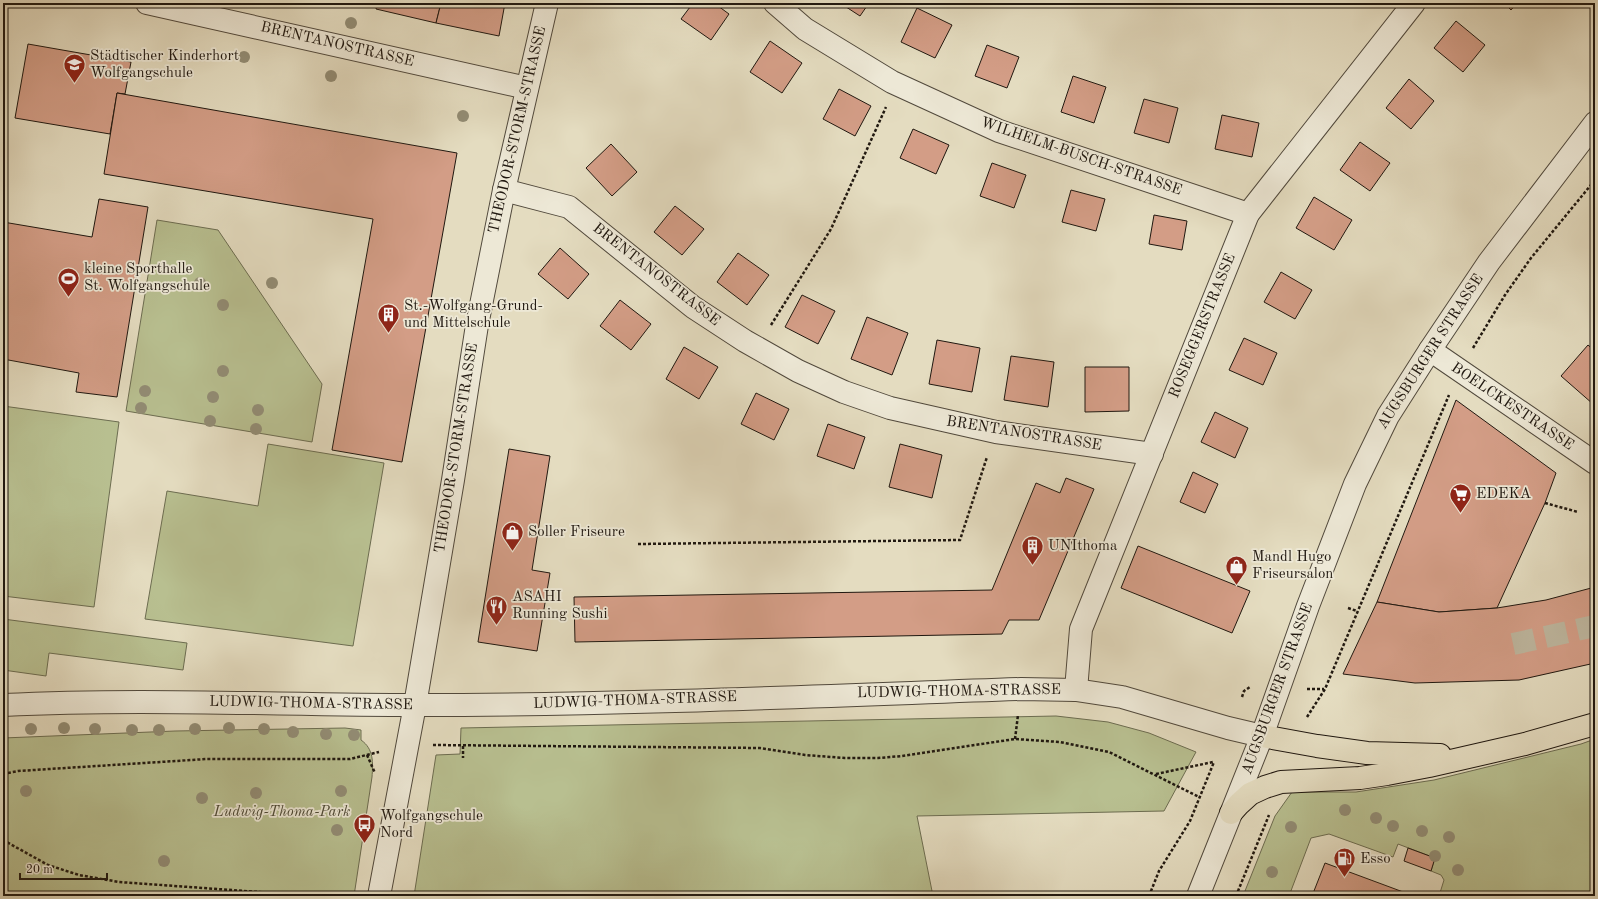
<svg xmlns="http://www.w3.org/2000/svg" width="1598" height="899" font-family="'Old Standard TT',serif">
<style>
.green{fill:#b8bf90;stroke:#6c6c50}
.building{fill:#d39d86;stroke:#201810}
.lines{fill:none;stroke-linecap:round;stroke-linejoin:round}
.minor-tunnel{stroke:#bdb59d;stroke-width:22;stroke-dasharray:22 11;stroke-linecap:butt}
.minor-casing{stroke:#51493c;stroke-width:24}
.highway-casing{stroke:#201810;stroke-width:24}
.path{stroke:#201810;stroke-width:2.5;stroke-dasharray:3 2;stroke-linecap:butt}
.minor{stroke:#ede8d6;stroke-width:22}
.highway{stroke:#e4dcc0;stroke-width:22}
.tree{fill:#928c74}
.labels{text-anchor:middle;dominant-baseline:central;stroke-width:3.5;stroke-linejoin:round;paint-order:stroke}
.street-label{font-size:15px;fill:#201810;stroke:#ede8d6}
.poi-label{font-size:15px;fill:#201810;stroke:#ede8d6;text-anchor:start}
.park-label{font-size:15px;font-style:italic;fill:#4e4a36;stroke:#ede8d6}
</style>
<rect width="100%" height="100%" fill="#e4dcc0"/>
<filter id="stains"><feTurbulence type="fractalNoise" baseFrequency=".005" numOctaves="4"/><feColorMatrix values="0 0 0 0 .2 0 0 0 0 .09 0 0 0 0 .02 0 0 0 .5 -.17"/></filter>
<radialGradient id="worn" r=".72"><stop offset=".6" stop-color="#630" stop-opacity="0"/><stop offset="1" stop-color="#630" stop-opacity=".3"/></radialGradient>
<g class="green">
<polygon points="157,220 218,230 322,384 312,442 126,411"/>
<polygon points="3,406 119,422 94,607 3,596"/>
<polygon points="268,444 384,463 353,646 145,619 167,491 258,506"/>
<polygon points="3,619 187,643 183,670 49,653 46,676 3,670"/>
<polygon points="1056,716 1108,722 1149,733 1196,752 1164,811 917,816 933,896 414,896 436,755 460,754 461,728"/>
<path d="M345,728L361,730V740C374,749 373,763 372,777L354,896H3V738L175,731Z"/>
<polygon points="1595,739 1595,896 1439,896 1444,880 1441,875 1431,871 1435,858 1398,844 1393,857 1329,834 1311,838 1289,896 1243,896 1275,816 1292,792 1356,792 1434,780 1581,744"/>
</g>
<g class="building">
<polygon points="377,3 441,3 436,23 376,9"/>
<polygon points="441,3 505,3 499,36 436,23"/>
<polygon points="693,3 714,3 729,14 711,40 681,19"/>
<polygon points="840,3 869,3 860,16"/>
<polygon points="1504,3 1517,3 1511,10"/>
<polygon points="917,8 952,25 935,58 901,42"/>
<polygon points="1456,21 1485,45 1463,72 1434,48"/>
<polygon points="770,41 802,63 782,93 750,72"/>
<polygon points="28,44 131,62 125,94 117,93 110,134 15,118"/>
<polygon points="987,45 1019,57 1007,88 975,76"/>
<polygon points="1073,76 1106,87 1094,123 1061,112"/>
<polygon points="1409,79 1434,101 1411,129 1386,108"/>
<polygon points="839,89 871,106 855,136 823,119"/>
<polygon points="117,93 457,153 402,462 332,450 373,219 104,174"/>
<polygon points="1144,99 1178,108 1169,143 1134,133"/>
<polygon points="1222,115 1259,123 1252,157 1215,149"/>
<polygon points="913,129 949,145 936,174 900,158"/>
<polygon points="1360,142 1390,163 1370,191 1340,170"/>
<polygon points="611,144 637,172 612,196 586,168"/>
<polygon points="992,163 1026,175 1014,208 980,196"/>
<polygon points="1071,190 1105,199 1096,231 1062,222"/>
<polygon points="1314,197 1352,220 1334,250 1296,228"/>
<polygon points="99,199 148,207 117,397 76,392 79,373 3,359 3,222 92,237"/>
<polygon points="675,206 704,229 682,255 654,232"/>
<polygon points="1154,215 1187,221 1182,250 1149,244"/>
<polygon points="560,248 589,274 568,299 538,274"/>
<polygon points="738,253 769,275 747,305 717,282"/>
<polygon points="1281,272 1312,290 1295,319 1264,302"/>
<polygon points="802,295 835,311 818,344 785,327"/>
<polygon points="620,300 651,324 631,350 600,326"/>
<polygon points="867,317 908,333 892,375 851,359"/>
<polygon points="1244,338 1277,353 1263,385 1229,370"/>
<polygon points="937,340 980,348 972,392 929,384"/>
<polygon points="1588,345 1595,351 1595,401 1593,404 1561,376"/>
<polygon points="684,347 718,367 699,399 666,379"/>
<polygon points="1011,356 1054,362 1048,407 1004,400"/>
<polygon points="1085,367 1129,367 1129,411 1085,412"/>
<polygon points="756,393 789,409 774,440 741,424"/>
<polygon points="1456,400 1556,473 1545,503 1497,608 1439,612 1377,602"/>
<polygon points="1215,412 1248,428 1235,458 1201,442"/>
<polygon points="828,424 865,437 854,469 817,456"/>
<polygon points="900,444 942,455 932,498 889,487"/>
<polygon points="509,449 550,456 532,570 550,573 537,651 478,642"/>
<polygon points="1193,472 1218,484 1205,513 1180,502"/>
<polygon points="1066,478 1094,489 1039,620 1009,620 1002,634 575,642 574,597 992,590 1036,483 1060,493"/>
<polygon points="1138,546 1250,591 1232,633 1121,588"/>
<polygon points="1595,587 1595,663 1519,680 1415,683 1343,674 1377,602 1439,612 1497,608 1546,600"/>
<polygon points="1408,848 1435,858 1431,871 1404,861"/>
<polygon points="1325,863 1414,896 1312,896"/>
</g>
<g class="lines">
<polyline class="minor-tunnel" points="1513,644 1595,626"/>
<defs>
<g id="minor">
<polyline points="147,3 527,88"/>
<polyline points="775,3 805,29 892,82 999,131 1248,214"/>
<polyline points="504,190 569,207 693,307 745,341 798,371 844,392 890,408 996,432 1152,454"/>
<polyline points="1430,350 1595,463"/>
<polyline points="1076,690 1081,629 1248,214 1414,3"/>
<path d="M3,705C141,698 279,705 418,705C619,705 820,696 1021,689L1076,690L1122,697L1228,728L1262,736"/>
<polyline points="379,896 415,705 453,480 477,325 504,190 547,3"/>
<polyline points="1198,896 1262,736 1308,606 1355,484 1388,416 1430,350 1489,262 1595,123"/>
</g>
<g id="highway">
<polyline points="1262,736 1317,746 1367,753 1440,755"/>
<polyline points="1231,813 1239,804 1250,794 1265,787 1281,782 1360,778 1387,774 1429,766 1525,744 1595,724"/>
</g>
</defs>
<use href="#minor" class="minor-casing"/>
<use href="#highway" class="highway-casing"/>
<g class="path">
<polyline points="1364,3 1370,4"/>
<polyline points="771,325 831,229 886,107"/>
<polyline points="1473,348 1505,295 1531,258 1595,180"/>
<polyline points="1545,503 1578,512"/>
<polyline points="638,544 960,540 987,457"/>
<polyline points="1348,608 1357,611"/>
<polyline points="1307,689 1324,689"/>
<polyline points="1242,697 1244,691 1250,687"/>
<polyline points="1307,717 1325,689 1449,395"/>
<polyline points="1015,739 1018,715"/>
<polyline points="433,745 760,748 805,755 845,758 878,758 902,756 1015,739 1060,742 1109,752 1199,797"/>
<polyline points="463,746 463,758"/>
<polyline points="367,755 375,773"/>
<polyline points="3,774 18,771 207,759 350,759 379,752"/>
<polyline points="1156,774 1213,762"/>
<polyline points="3,840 48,865 79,875 119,882 315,896"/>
<polyline points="1144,893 1149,895"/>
<polyline points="1149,896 1159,871 1190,821 1214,762"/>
<polyline points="1236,896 1269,815"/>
</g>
<use href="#minor" class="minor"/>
<use href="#highway" class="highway"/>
</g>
<g class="tree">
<circle cx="351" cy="23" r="6"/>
<circle cx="244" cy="57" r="6"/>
<circle cx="331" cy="76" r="6"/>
<circle cx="463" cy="116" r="6"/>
<circle cx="200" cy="283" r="6"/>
<circle cx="272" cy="283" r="6"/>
<circle cx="223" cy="305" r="6"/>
<circle cx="223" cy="371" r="6"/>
<circle cx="145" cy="391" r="6"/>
<circle cx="213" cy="397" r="6"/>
<circle cx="141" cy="408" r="6"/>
<circle cx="258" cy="410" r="6"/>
<circle cx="210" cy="421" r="6"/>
<circle cx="256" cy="429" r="6"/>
<circle cx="64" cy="728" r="6"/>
<circle cx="229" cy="728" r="6"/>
<circle cx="31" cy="729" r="6"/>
<circle cx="95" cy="729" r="6"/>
<circle cx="195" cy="729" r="6"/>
<circle cx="264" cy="729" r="6"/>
<circle cx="132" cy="730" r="6"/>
<circle cx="159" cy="730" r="6"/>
<circle cx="293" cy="732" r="6"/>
<circle cx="326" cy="734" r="6"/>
<circle cx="354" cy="735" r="6"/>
<circle cx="26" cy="791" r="6"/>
<circle cx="341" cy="791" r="6"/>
<circle cx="256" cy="793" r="6"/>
<circle cx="202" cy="798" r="6"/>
<circle cx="1345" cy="810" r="6"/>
<circle cx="1376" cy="818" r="6"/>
<circle cx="1393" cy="826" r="6"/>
<circle cx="1291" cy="827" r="6"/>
<circle cx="337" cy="830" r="6"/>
<circle cx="1422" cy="831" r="6"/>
<circle cx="1449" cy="837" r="6"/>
<circle cx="1435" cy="856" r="6"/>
<circle cx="164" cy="861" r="6"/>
<circle cx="1458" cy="870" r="6"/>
<circle cx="1272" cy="872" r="6"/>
</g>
<defs>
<symbol id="school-pin" viewBox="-11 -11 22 30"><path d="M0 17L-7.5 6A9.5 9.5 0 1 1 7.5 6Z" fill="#8f2418" stroke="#ede8d6"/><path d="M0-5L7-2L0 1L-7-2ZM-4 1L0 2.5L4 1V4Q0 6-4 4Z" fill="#fff"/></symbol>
<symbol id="stadium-pin" viewBox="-11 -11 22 30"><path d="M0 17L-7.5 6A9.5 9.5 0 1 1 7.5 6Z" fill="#8f2418" stroke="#ede8d6"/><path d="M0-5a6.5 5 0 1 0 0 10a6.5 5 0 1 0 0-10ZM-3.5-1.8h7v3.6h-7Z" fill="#fff"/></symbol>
<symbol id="building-pin" viewBox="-11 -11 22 30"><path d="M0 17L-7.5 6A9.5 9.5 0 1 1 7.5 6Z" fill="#8f2418" stroke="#ede8d6"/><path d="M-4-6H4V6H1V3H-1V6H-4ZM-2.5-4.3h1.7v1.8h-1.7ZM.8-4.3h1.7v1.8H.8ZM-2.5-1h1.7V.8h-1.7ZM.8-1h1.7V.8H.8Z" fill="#fff"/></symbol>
<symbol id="supermarket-pin" viewBox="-11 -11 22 30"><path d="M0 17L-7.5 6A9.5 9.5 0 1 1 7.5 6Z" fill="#8f2418" stroke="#ede8d6"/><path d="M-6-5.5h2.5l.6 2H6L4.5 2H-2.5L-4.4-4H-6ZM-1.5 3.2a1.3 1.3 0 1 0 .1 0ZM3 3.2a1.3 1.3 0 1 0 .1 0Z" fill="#fff"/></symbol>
<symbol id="shop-pin" viewBox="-11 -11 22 30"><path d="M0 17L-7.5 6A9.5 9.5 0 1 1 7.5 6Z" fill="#8f2418" stroke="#ede8d6"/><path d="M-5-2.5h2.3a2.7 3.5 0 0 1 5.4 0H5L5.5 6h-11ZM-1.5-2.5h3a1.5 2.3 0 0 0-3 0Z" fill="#fff"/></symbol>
<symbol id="restaurant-pin" viewBox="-11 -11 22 30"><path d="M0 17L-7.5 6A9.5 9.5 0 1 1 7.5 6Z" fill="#8f2418" stroke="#ede8d6"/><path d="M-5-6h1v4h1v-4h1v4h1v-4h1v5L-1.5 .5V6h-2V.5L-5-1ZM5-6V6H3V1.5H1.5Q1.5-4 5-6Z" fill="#fff"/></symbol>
<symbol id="bus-pin" viewBox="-11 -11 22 30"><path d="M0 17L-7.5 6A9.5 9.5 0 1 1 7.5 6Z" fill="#8f2418" stroke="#ede8d6"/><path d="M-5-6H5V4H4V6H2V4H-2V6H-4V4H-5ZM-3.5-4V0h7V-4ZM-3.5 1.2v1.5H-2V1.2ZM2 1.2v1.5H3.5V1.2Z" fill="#fff"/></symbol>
<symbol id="fuel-pin" viewBox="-11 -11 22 30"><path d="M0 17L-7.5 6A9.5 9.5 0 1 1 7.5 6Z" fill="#8f2418" stroke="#ede8d6"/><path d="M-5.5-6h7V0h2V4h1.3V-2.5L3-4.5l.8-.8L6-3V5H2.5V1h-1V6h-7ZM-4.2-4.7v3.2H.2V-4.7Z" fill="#fff"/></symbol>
</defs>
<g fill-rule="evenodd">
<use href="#school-pin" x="62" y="52" width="25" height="34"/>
<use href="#stadium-pin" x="56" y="266" width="25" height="34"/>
<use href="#building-pin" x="376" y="302" width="25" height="34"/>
<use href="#supermarket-pin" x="1448" y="482" width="25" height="34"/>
<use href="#shop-pin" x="500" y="520" width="25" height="34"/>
<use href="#building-pin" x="1020" y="534" width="25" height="34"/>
<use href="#shop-pin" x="1224" y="554" width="25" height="34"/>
<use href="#restaurant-pin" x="484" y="594" width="25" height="34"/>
<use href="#bus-pin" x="352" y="812" width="25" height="34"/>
<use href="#fuel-pin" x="1332" y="846" width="25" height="34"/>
</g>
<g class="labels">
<g class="street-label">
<text transform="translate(337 45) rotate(13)">BRENTANOSTRASSE</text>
<text transform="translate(518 130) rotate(-77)">THEODOR-STORM-STRASSE</text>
<text transform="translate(1081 157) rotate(19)">WILHELM-BUSCH-STRASSE</text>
<text transform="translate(656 275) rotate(38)">BRENTANOSTRASSE</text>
<text transform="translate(1203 326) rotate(-68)">ROSEGGERSTRASSE</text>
<text transform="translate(1431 352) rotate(-57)">AUGSBURGER STRASSE</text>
<text transform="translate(1512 407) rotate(34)">BOELCKESTRASSE</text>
<text transform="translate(1024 434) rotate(9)">BRENTANOSTRASSE</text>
<text transform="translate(457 448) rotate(-81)">THEODOR-STORM-STRASSE</text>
<text transform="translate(1278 689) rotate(-70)">AUGSBURGER STRASSE</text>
<text transform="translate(959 692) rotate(-1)">LUDWIG-THOMA-STRASSE</text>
<text transform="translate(635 701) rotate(-2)">LUDWIG-THOMA-STRASSE</text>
<text transform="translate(311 704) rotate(1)">LUDWIG-THOMA-STRASSE</text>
</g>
<g class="poi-label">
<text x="90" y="56">Städtischer Kinderhort<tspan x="90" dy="17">Wolfgangschule</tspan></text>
<text x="84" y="269">kleine Sporthalle<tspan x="84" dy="17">St. Wolfgangschule</tspan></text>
<text x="404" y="306">St.-Wolfgang-Grund-<tspan x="404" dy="17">und Mittelschule</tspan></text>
<text x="1476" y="494">EDEKA</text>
<text x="528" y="532">Soller Friseure</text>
<text x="1048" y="546">UNIthoma</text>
<text x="1252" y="557">Mandl Hugo<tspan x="1252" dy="17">Friseursalon</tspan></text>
<text x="512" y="597">ASAHI<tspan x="512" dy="17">Running Sushi</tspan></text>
<text x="380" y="816">Wolfgangschule<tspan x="380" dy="17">Nord</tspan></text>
<text x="1360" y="859">Esso</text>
</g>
<g class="park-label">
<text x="282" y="812">Ludwig-Thoma-Park</text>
</g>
</g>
<rect width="1598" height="899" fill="none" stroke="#e4dcc0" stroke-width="16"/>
<rect x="4" y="4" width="1590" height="891" fill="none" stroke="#201810" stroke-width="2"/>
<rect x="8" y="8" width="1582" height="883" fill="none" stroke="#201810"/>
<path d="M20 873v6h87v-6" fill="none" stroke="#201810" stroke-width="2"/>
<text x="26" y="873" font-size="12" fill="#201810" stroke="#ede8d6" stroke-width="3" paint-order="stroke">20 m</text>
<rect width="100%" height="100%" filter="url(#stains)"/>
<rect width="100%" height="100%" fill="url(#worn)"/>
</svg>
